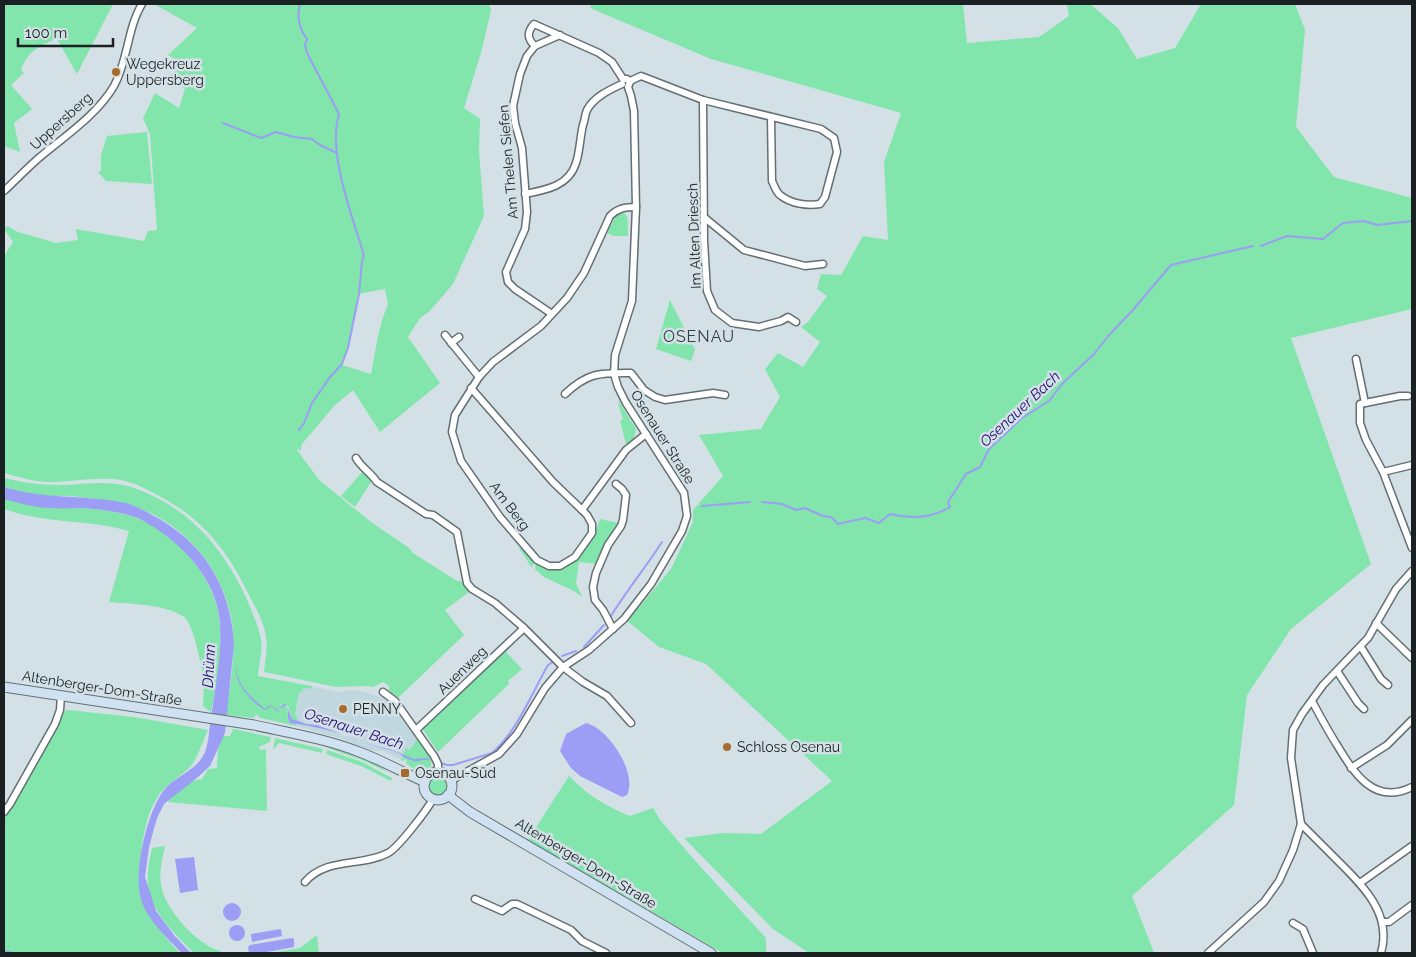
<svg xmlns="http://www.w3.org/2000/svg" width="1416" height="957" font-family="Raleway,sans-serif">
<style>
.built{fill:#c1d7df}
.green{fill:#81e5ac;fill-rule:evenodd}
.water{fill:#9c9df4}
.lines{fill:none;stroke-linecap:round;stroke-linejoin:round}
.stream{stroke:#9c9df4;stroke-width:2}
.minor-casing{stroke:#636f73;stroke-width:9}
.secondary-casing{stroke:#636f73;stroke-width:11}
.minor{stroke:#fff;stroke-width:6}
.secondary{stroke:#d0e1f2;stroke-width:9}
.poi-dot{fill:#a66b2d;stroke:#d3e1e6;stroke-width:2}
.labels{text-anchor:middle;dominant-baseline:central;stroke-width:5;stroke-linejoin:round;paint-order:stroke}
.poi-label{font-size:14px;fill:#1b2022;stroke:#d3e1e6;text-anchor:start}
.street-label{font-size:14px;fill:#1b2022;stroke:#d3e1e6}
.water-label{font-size:15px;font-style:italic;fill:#260c73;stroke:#d3e1e6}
.quarter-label{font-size:16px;letter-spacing:1px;fill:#333e42;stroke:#d3e1e6}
</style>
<rect width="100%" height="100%" fill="#d3e1e6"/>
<polygon class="built" points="312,686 338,692 353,690 365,692 388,700 429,753 432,763 429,769 425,772 418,772 405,763 407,760 394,757 383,751 371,751 345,740 296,726 297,723 300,723 307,726 313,726 323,730 358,740 364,744 387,749 364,743 357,739 344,734 324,729 317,725 297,721 297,717 295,715 299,692 304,688 311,689"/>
<g class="green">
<path d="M4,4H113L77,74L57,39C41,44 26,53 21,70L24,73L11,85L32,109L14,123L20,152L4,146Z"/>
<path d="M154,4H489L491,10L481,53L464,108L480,119L479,151L484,216L453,284L429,312L420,318L408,337L440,383L380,432L353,390L334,406L302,444L300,451L298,448L297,450L320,481L324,484L371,522L409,548L413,553L457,581H461L469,592L445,610L464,635L398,698L389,691V686L383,682L373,687L365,686L336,687L264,672C265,661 268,648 266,637C265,625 257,610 251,599C229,553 205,520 159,496C147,489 135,483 121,480C96,476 73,482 49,482C34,482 18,477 4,473V256L13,242L4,229L7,226L18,232L56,243L78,240L76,229L144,241L148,231L157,230L150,134L143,118L155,93L179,108L185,89L170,75L185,65L168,55L197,28ZM385,289L388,304L382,320L377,341L371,374L342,365L349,345L358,294Z"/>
<polygon points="592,4 963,4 967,43 1039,37 1069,16 1067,4 1090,4 1118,28 1137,59 1175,48 1201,4 1295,4 1305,30 1296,127 1334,177 1412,198 1412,309 1291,338 1371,564 1291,629 1247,695 1234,805 1132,896 1154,953 809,953 773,929 684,838 723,833 761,834 832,781 706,664 659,647 626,620 641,605 671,569 693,522 693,510 723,476 699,435 761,429 780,397 765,369 778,353 803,367 820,342 801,327 808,322 827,296 817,289 821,274 841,275 863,236 888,240 884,162 901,113 711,59 590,8"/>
<polygon points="147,132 152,184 106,181 98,172 101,171 101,155 107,136"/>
<path d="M622,212C631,216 627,227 628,236H613L607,233L616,215Z"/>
<polygon points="670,300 695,350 691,361 656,349"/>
<polygon points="618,400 636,429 634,438 626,444 620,421 623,419 619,407"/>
<polygon points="363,471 369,477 371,482 355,507 341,496"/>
<path d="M4,478C21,482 38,485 57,485C77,485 97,481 118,484C132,486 145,492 157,498C199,520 224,552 245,595C251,609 257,623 261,638C263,649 259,664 258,676L312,686L311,689L304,688L302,692H299L295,715L297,717V721L292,719L288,706L284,704L278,710L274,709L275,710H280L283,706H287L288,717L293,723H297L296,726L260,718L256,714L254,718L226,715C230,687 235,659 233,631C229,584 198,538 156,516C150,513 144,510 139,508C119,503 98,499 79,497C69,495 58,496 48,496C33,495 18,491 4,487Z"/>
<path d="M4,499C36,508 69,504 102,510C114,512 128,514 139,519C178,534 219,582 220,626C222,655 217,684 211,712L203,706C203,696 205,685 203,675C201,664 193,623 184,617C166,604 131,604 109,602L129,531C88,519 44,524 4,509Z"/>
<polygon points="600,519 618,523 598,564 579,562 576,583 582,597 574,591 544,577 535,569 536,561 560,569 569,565 578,558 593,539"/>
<polygon points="521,547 534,560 532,568 519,548"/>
<polygon points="505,651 522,669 508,681 509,684 438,752 422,728"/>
<path d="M68,710L134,717L208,730C203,740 197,760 190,767C179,778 165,784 157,798C148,812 145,828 142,845C134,897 145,916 180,953H4V817L7,815L65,711Z"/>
<path d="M233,729L271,737L270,742L259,747L260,750L266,749L267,811L168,802C177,789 186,781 202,779L208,769L217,768L218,750L222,736H230Z"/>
<polygon points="275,738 323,749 322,753 279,743 273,750"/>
<path d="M417,739C424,746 432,756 431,766L423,772L414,769L406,763L407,761L405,759L403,761L401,760L406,748L410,750Z"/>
<polygon points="329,746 376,764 390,773 362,760 328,748"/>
<polygon points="327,750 362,762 392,778 391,781 361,766 326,754"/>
<path d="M569,776C589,796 604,805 630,816L653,808L661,821L697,863L766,938V953H723L528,840Z"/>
<circle cx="438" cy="786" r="9"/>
<path d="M165,846C162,860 158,875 162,889C166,907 188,933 204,943C210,948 218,950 225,953H194C177,936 154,915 149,891C146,877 149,862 152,848Z"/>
<polygon points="317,935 319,953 271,953 300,948"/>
</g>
<g class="water">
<path d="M4,487C42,499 82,495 121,502C132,504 142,509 152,515C203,541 231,587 234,644L225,733L210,766L198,777L164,804L157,818L149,847L145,877L156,911L174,935L191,953H182C167,938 147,920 141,899C133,872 147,812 164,790C175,776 198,770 205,752C210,739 209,724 212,711C216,683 222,653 220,624C218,586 191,553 161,532C154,527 146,522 138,518C121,512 100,509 82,508C71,508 60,509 48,508C33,507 18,503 4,499Z"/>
<path d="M235,665C237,669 236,673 238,677C242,690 255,701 265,709L270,705L278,710L284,704H286L292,719L307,724L317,725L364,743L392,750L414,759L428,758L429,760C423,759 418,762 414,761C407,760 400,753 393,751C383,748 373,746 363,743C363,743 357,740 357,740C336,732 311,725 290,723C286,717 290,711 286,705L277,711L271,706L265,710C254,704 240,689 237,677C236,673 236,668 235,665Z"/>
<path d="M586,723C608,728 638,773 627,795L622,797L580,776L571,768L560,751L566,734Z"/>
<polygon points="194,857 198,890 180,893 175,859"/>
<circle cx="232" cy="912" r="9"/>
<circle cx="237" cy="933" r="8"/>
<polygon points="281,929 282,936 252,942 251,934"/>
<polygon points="292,938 294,939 294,947 262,953 249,953 248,947 250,945"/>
</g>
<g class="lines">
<g class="stream">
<polyline points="223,123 261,138 276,132 294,137 312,139 320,145 337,153"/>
<polyline points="1261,246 1287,236 1323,239 1343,223 1364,221 1377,225 1412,221"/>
<path d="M299,430L304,423L312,403L330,377L342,364L348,348L359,294L362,261L364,256C353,217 327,154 339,114L307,53L305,45L307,39C299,29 297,16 300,4"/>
<path d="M762,502L782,504L796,510L805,508L823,516L831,517L838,524L865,518L879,523L890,514C910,519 932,518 950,507L948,502L966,474L980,467L989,449L1022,418L1049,401L1063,383L1094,354L1110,334L1132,311L1171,265L1253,246"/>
<polyline points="702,506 750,502"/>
<path d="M611,616C627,590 646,567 662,542"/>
<polyline points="584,647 604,625"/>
<polyline points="562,656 576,651"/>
<path d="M441,763L447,765H453L492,753C516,733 532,693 548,665L553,662"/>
<polyline points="4,951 12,953"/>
</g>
<defs>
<g id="minor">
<polyline points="535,46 527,56 520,74 513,106 515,123 522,148 527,212 525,229 506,272 508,282 515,289 552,314"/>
<polyline points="535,46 560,35"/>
<path d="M630,81L641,76L703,100L821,129L834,138L837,152L825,197L820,204C807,206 791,204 780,195C776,192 774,185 772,181L771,117"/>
<polyline points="703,100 704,241 707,291 715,310 732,323 759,327 781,321 788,317 796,322"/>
<path d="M4,191C16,180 27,168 40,157C65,136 97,115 114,86C128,61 127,29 142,4"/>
<path d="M525,194C546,190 569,186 576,163C580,151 580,137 583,125C585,120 585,114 587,110C594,97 609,90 622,84"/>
<polyline points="705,218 744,250 805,266 823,264"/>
<polyline points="445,335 479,377"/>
<polyline points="451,343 459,337"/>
<polyline points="1356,359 1365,403"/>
<polyline points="471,388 553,482 582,510 626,450 646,434"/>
<path d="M565,394C588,372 600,373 631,373L644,390L655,397L665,400L713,393L725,395"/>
<polyline points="1408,396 1400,396 1360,404 1360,423 1366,440 1383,472 1412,548"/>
<path d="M356,458C361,467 371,473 377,482L426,514L433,515L457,532L467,583L472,589L495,603L524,628L563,667L583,682L607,696L631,723"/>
<polyline points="1383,472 1412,465"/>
<path d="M582,510L587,515L592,524V533L575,557L560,566H549L537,560L500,517L461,461L452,432L455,415L479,377L493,362L541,326L567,298L584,273L610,216C618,208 625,207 636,207"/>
<polyline points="1376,623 1412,658"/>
<polyline points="613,629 603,610 595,600 593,587 596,573 608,545 621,526 623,520 626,495 622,489 616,484"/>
<polyline points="1361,647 1381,679 1388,685"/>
<polyline points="1337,671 1358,703 1364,709"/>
<polyline points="383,692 395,701 434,756 438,764 438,773"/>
<path d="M1312,701C1320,716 1328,731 1337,745C1354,773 1374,806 1412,787"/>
<polyline points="416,730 524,628"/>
<polyline points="1351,768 1387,745 1412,720"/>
<path d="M450,781L499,754L517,734L545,688L563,667L589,650L624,619L651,584L682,531L687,516L684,493L626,403L618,387L614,374L615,355L632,301L636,207L634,111L631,96L628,87L630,82L627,79H623L612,62L599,53L534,24C527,32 527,39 535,46"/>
<polyline points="4,812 10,804 55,724 60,710 61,696"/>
<path d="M1301,824C1314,837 1327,850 1340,863C1365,888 1392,915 1381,953"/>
<path d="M305,882C326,857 362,867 388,853C398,848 427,810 433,799"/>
<polyline points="1360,883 1412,846"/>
<polyline points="475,899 502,911 512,904 517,904 571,930 582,941 606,953"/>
<polyline points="1382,922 1389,922 1412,905"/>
<polyline points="1293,923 1303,929 1313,953"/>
<polyline points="1208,953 1264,902 1279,881 1293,850 1301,824 1291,758 1293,730 1302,714 1323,685 1368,638 1396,589 1412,571"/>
</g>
<g id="secondary">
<path d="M4,687L254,725C290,733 327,739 362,753C383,761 404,773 425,782"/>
<circle cx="438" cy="786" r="14"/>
<polyline points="448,795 470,812 711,953"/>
</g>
</defs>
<use href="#minor" class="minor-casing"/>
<use href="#secondary" class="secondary-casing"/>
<use href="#minor" class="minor"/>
<use href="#secondary" class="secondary"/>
</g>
<g class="poi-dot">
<circle cx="116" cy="72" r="5"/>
<circle cx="343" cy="709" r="5"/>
<circle cx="727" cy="747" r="5"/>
<rect x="400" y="768" width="10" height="10" rx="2.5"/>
</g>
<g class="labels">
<g class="poi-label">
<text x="126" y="64">Wegekreuz<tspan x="126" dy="16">Uppersberg</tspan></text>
<text x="353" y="709">PENNY</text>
<text x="737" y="747">Schloss Osenau</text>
<text x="415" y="773">Osenau-Süd</text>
</g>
<g class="street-label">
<text transform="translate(61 121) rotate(-42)">Uppersberg</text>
<text transform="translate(508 162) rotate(-95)">Am Thelen Siefen</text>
<text transform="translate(694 236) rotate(-92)">Im Alten Driesch</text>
<text transform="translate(663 437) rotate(58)">Osenauer Straße</text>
<text transform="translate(510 506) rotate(53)">Am Berg</text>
<text transform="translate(462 670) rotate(-44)">Auenweg</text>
<text transform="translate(102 688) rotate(9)">Altenberger-Dom-Straße</text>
<text transform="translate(586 863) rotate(31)">Altenberger-Dom-Straße</text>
</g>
<g class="water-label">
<text transform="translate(1020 409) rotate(-43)">Osenauer Bach</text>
<text transform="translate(209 666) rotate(-87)">Dhünn</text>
<text transform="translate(354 729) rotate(18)">Osenauer Bach</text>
</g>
<g class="quarter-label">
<text x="699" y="336">OSENAU</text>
</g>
</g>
<rect width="1416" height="957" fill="none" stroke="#1b2022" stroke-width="10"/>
<path d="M18 38v8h95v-8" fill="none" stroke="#1b2022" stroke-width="2.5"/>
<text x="25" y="38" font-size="15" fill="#1b2022" stroke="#d3e1e6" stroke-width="4" paint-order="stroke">100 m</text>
</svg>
